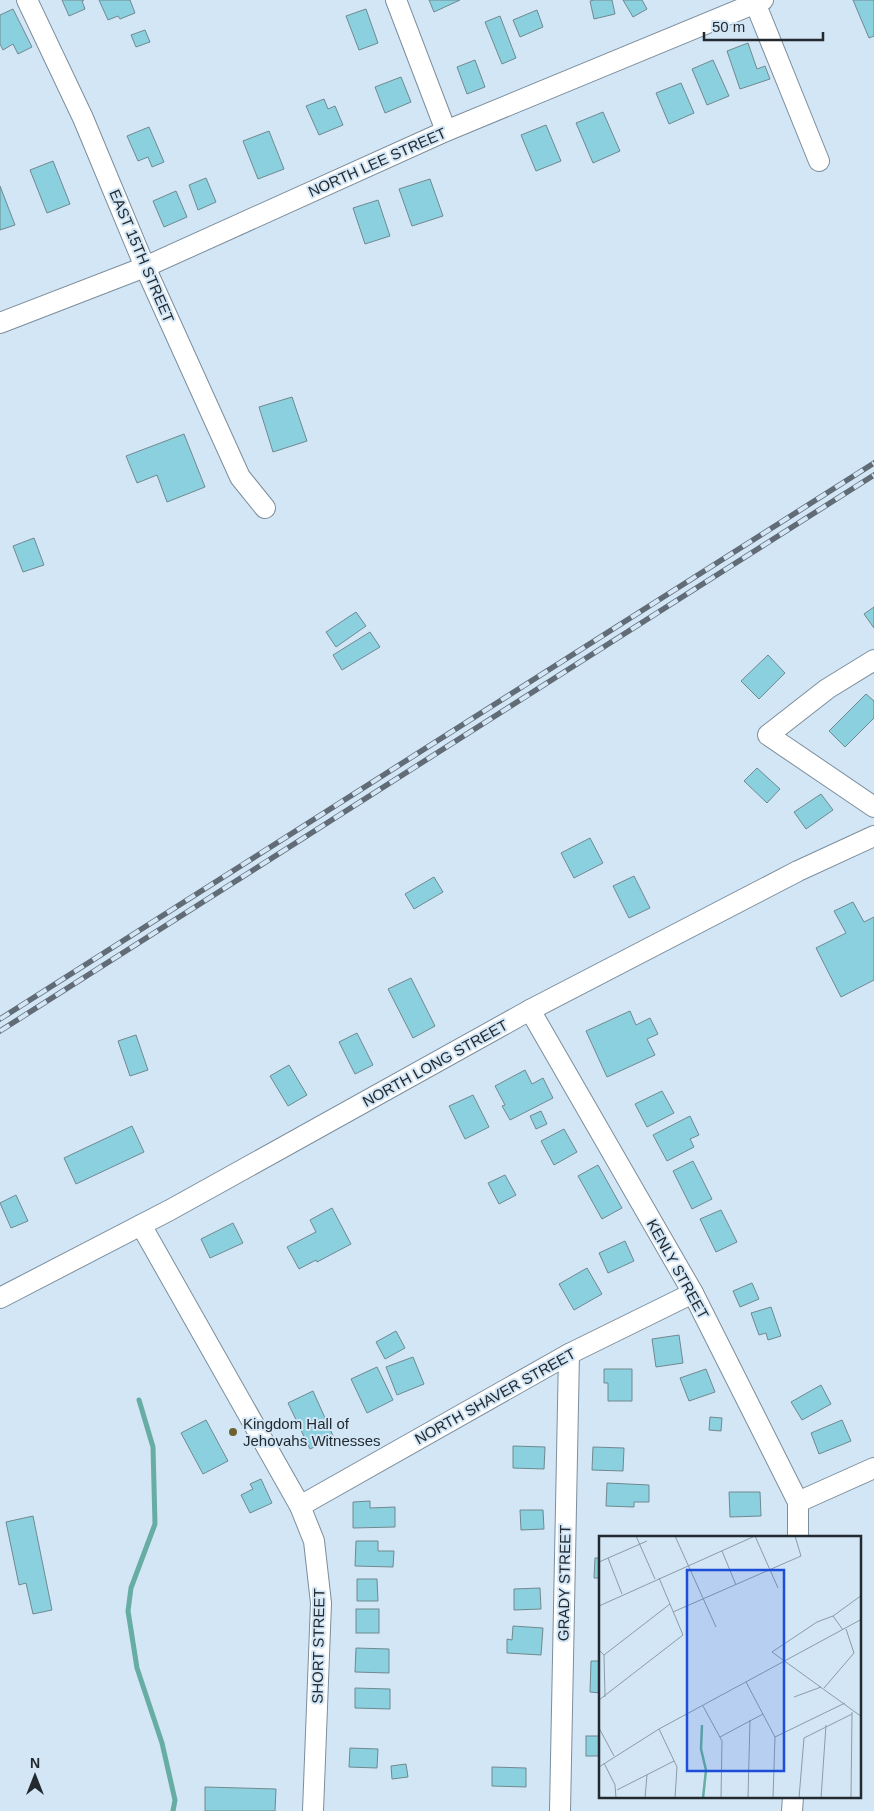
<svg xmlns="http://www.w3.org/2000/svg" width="874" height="1811" font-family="Arial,sans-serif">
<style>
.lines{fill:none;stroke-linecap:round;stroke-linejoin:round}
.stream{stroke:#67ada4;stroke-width:5}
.building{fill:#8bd0df;stroke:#70898f}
.minor-casing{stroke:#7c8e9c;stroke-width:22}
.minor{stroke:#fff;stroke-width:20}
.rail-casing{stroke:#616c76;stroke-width:5.5}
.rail{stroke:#d3e6f6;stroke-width:4;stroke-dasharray:11;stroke-linecap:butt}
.poi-dot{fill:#6c622f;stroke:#d3e6f6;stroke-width:2}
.labels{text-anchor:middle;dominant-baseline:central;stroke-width:4;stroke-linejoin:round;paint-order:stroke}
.street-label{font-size:15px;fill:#222a30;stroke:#d3e6f6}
.poi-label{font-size:15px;fill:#222a30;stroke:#d3e6f6;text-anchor:start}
.inset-river{fill:none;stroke:#67ada4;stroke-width:2.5}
.inset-road{fill:none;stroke:#8c9ba7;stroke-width:1}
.view{fill:#1d4ed8;fill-opacity:0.15;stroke:#1d4ed8;stroke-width:2.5}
.inset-edge{fill:none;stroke:#222a30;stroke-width:2.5}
</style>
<rect width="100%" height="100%" fill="#d3e6f6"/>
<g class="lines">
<polyline class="stream" points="139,1400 153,1447 155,1524 131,1588 128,1611 137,1668 162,1743 175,1800 173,1811"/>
</g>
<g class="building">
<polygon points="62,0 84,0 82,1 85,9 69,16"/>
<polygon points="99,0 130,0 135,13 120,19 118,16 108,20"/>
<polygon points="429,0 460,0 434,12"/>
<polygon points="594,0 612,0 615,14 594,19 590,1"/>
<polygon points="623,0 642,0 647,9 633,17"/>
<polygon points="853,0 874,0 874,36 869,38"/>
<polygon points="13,9 32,47 18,54 13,44 3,50 0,44 0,15"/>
<polygon points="366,9 378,43 359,50 346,16"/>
<polygon points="537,10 543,27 520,37 513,20"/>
<polygon points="500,16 516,58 502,64 485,22"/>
<polygon points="145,30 150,42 136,47 131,35"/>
<polygon points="748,43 757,69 765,66 770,79 740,89 727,51"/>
<polygon points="475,60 485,87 467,94 457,67"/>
<polygon points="713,60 729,96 707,105 692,69"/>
<polygon points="401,77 411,102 385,113 375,87"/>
<polygon points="681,83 694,113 669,124 656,93"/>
<polygon points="324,99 328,109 335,106 343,125 319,135 306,106"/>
<polygon points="603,112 620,151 593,163 576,123"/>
<polygon points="546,125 561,161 536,171 521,135"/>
<polygon points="149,127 164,162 152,167 148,157 138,161 127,136"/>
<polygon points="269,131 284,169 258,179 243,141"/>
<polygon points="53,161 70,204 47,213 30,170"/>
<polygon points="206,178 216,202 198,210 189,185"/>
<polygon points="430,179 443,216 412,226 399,189"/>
<polygon points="0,186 15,225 0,230"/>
<polygon points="176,191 187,217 164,227 153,201"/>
<polygon points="378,200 390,236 365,244 353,208"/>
<polygon points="292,397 307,441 273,452 259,407"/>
<polygon points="184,434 205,487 167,502 157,475 137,483 126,456"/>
<polygon points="34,538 44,565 23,572 13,546"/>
<polygon points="874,607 874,628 864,614"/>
<polygon points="356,612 366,626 336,647 326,632"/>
<polygon points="370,632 380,647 342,670 333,655"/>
<polygon points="768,655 785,673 759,699 741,681"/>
<polygon points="866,694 874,701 874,718 845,747 829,731"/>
<polygon points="757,768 780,789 767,803 744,781"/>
<polygon points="821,794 833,810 806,829 794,812"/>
<polygon points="590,838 603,863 574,878 561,853"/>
<polygon points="634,876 650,908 629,918 613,886"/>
<polygon points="434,877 443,892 414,909 405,894"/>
<polygon points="853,902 864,922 874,917 874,980 841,997 816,948 846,933 834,911"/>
<polygon points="411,978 435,1026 413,1038 388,989"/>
<polygon points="630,1011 636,1025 650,1018 658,1034 647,1039 655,1055 607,1077 586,1031"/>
<polygon points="357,1033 373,1065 355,1074 339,1042"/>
<polygon points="136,1035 148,1070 130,1076 118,1041"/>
<polygon points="289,1065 307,1095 288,1106 270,1076"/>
<polygon points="525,1070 532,1084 543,1078 553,1098 510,1120 502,1106 505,1105 495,1086"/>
<polygon points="662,1091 674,1113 647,1127 635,1104"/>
<polygon points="473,1095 489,1127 465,1139 449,1106"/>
<polygon points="541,1111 547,1124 536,1129 530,1116"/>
<polygon points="690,1116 699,1135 690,1139 694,1147 667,1161 653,1135"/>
<polygon points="132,1126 144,1152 76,1184 64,1158"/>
<polygon points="564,1129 577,1152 554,1165 541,1141"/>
<polygon points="693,1161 712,1199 692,1209 673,1171"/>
<polygon points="598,1165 622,1208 602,1219 578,1176"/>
<polygon points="505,1175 516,1195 499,1204 488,1183"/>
<polygon points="16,1195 28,1221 11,1228 0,1203"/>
<polygon points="332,1208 351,1244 317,1262 316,1260 299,1269 287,1247 316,1232 310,1220"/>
<polygon points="721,1210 737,1242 716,1252 700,1219"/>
<polygon points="233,1223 243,1243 210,1258 201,1239"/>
<polygon points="625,1241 634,1261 608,1273 599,1253"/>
<polygon points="587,1268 602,1294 574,1310 559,1284"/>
<polygon points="752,1283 759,1299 740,1307 733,1291"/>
<polygon points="771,1307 781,1336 768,1340 766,1333 759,1335 751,1313"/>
<polygon points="396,1331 405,1348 385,1359 376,1342"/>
<polygon points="679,1335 683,1363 656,1367 652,1339"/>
<polygon points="413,1357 424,1384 397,1395 386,1367"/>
<polygon points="377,1367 393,1400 367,1413 351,1379"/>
<polygon points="604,1369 632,1369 632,1401 608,1401 608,1383 604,1383"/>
<polygon points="706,1369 715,1392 689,1401 680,1378"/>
<polygon points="821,1385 831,1404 802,1420 791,1402"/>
<polygon points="313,1391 334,1438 310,1449 288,1403"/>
<polygon points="710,1417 722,1418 721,1431 709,1430"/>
<polygon points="206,1420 228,1461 203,1474 181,1433"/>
<polygon points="842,1420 851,1441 819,1454 811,1433"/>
<polygon points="513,1446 545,1447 544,1469 513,1468"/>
<polygon points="593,1447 624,1448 623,1471 592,1470"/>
<polygon points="261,1479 272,1503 250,1513 241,1495 253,1489 250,1484"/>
<polygon points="607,1483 649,1485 649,1502 634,1502 634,1507 606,1506"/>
<polygon points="729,1492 760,1492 761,1516 730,1517"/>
<polygon points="370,1501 370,1508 395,1507 395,1527 353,1528 353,1502"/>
<polygon points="520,1510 543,1510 544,1529 521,1530"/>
<polygon points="33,1516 52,1610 33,1614 26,1583 19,1585 6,1522"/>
<polygon points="356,1541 378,1541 378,1551 394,1551 393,1567 355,1566"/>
<polygon points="595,1558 600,1558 600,1578 594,1578"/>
<polygon points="357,1579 377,1579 378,1601 357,1601"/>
<polygon points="540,1588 541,1609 514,1610 514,1589"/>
<rect x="356" y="1609" width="23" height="24"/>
<polygon points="513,1626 543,1628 541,1655 507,1653 507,1639 512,1640"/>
<polygon points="356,1648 389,1649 389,1673 355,1672"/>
<polygon points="591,1661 600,1661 600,1693 590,1692"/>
<polygon points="355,1688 390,1689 390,1709 355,1708"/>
<rect x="586" y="1736" width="14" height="20"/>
<polygon points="350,1748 378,1749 377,1768 349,1767"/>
<polygon points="406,1764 408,1777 392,1779 391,1766"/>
<polygon points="492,1767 526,1768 526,1787 492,1786"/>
<polygon points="205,1787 276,1789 275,1811 205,1811"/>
</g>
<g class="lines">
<defs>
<g id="minor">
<polyline points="27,0 83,118 145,267 240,477 265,508"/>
<polyline points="396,0 446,131"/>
<polyline points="754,0 819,161"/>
<polyline points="0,323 145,267 446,131 763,0"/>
<polyline points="874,660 827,689 768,735 874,807"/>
<polyline points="530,1010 693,1293 798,1502 798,1537"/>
<polyline points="141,1225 300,1506 314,1541 321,1603 313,1811"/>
<polyline points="0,1298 170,1210 530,1010 798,871 874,836"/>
<polyline points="798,1502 874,1468"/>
<polyline points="300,1506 569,1354 693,1293"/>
<polyline points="560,1811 569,1354"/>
<polyline points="792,1811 793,1797"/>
</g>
</defs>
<use href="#minor" class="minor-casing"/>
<use href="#minor" class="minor"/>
<defs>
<g id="rail">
<polyline points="0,1019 874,463"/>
<polyline points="0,1031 874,475"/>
</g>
</defs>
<use href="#rail" class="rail-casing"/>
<use href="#rail" class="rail"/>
</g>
<circle class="poi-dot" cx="233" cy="1432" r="5"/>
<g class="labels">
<g class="street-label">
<text transform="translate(377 162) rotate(-24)">NORTH LEE STREET</text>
<text transform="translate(142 256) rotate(67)">EAST 15TH STREET</text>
<text transform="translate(435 1063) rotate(-29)">NORTH LONG STREET</text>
<text transform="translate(678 1269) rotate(61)">KENLY STREET</text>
<text transform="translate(495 1396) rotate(-29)">NORTH SHAVER STREET</text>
<text transform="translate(564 1583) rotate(-89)">GRADY STREET</text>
<text transform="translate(318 1646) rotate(-89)">SHORT STREET</text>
</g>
<g class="poi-label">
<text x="243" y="1423">Kingdom Hall of<tspan x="243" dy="17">Jehovahs Witnesses</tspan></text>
</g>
</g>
<g transform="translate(599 1536)">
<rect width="262" height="262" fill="#d3e6f6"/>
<path class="inset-river" d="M103,189L102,213L107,234L104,262"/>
<path class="inset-road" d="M37,0L56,43M76,0L117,91M156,0L179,52M123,15L137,49M9,22L23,58M0,26L48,5M263,59L234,80L218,86L173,116L263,181M0,70L156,0M74,76L202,20L196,0M234,80L244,94M0,114L5,119L6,161M5,119L71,68M147,146L176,201L174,262M225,152L255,117L247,93M195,161L222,151M0,164L84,99L60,42M104,170L123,205L122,262M0,192L15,220M60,193L78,231L76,262M121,201L164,178M176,201L246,167M5,227L16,249L17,262M0,231L60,193L263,83M18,254L75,225M46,262L48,239M149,262L151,184M200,262L205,202L253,178M222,262L227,189M252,262L253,176"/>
<path class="view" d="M88,34H185V235H88Z"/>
<rect width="262" height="262" class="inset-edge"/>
</g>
<g transform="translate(35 1776)" stroke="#d3e6f6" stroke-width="4" paint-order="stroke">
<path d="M0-4L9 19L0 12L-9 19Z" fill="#222a30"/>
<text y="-8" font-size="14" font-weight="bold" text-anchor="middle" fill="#222a30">N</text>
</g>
<path d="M704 32v8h119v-8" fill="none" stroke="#222a30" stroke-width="2.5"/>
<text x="712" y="32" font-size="15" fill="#222a30" stroke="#d3e6f6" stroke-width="4" paint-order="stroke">50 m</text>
</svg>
